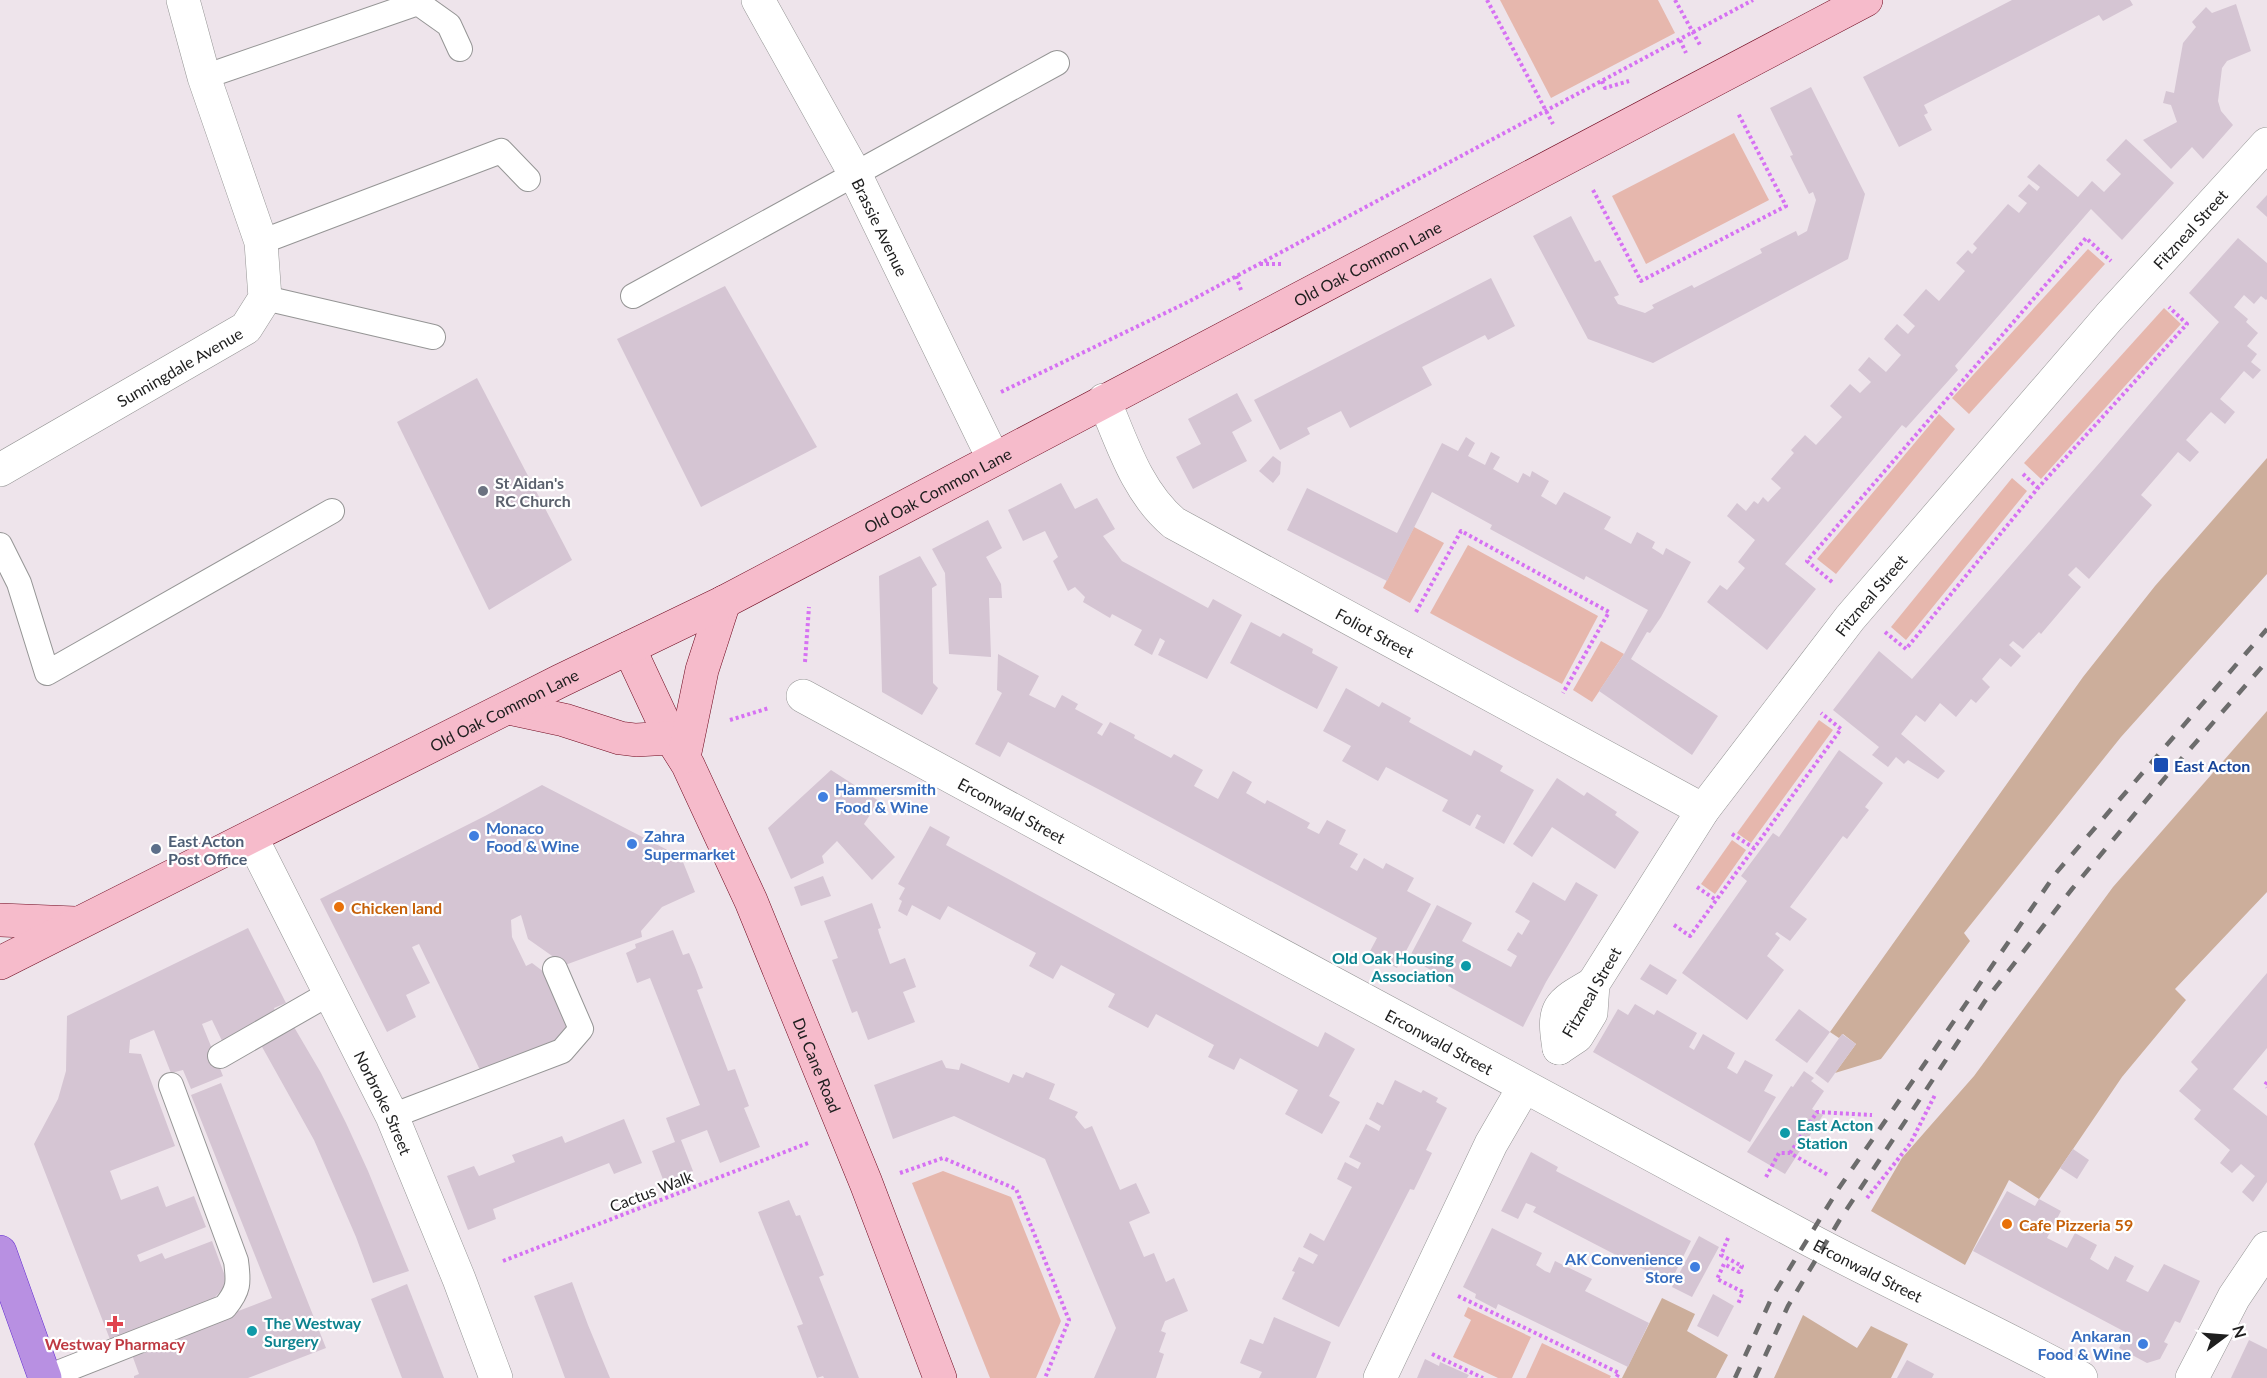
<svg xmlns="http://www.w3.org/2000/svg" width="2267" height="1378" font-family="Lato,sans-serif">
<style>
.grass{fill:#e6b7ad}
.forest{fill:#ccae9b}
.building{fill:#d5c5d3}
.lines{fill:none;stroke-linecap:round;stroke-linejoin:round}
.lane-casing{stroke:#959595;stroke-width:26}
.street-casing{stroke:#959595;stroke-width:34}
.secondary-casing{stroke:#700a20;stroke-width:34}
.highway-casing{stroke:#632dd1;stroke-width:34}
.path{stroke:#d671f3;stroke-width:4;stroke-dasharray:3 3;stroke-linecap:butt}
.lane{stroke:#fff;stroke-width:24}
.street{stroke:#fff;stroke-width:33}
.secondary{stroke:#f6bbcb;stroke-width:33}
.highway{stroke:#b890e2;stroke-width:33}
.rail{stroke:#6c6c6c;stroke-width:4.5;stroke-dasharray:12 12;stroke-linecap:butt}
.worship-dot{fill:#6b7280;stroke:#fff;stroke-width:2}
.transit-dot{fill:#1a4fb4;stroke:#fff;stroke-width:2}
.shop-dot{fill:#3f7fe0;stroke:#fff;stroke-width:2}
.service-dot{fill:#5c6f8a;stroke:#fff;stroke-width:2}
.food-dot{fill:#e8710a;stroke:#fff;stroke-width:2}
.culture-dot{fill:#0f9aa8;stroke:#fff;stroke-width:2}
.health-dot{fill:#e0444e;stroke:#fff;stroke-width:2}
.labels{text-anchor:middle;dominant-baseline:central;stroke-width:4.5;stroke-linejoin:round;paint-order:stroke}
.street-label{font-size:16px;fill:#1e1e1e;stroke:#fff}
.worship-label{font-size:16px;font-weight:bold;fill:#5b616d;stroke:#fff;text-anchor:start}
.transit-label{font-size:16px;font-weight:bold;fill:#164399;stroke:#fff;text-anchor:start}
.shop-label{font-size:16px;font-weight:bold;fill:#366cbe;stroke:#fff;text-anchor:start}
.service-label{font-size:16px;font-weight:bold;fill:#4e5e75;stroke:#fff;text-anchor:start}
.food-label{font-size:16px;font-weight:bold;fill:#c56008;stroke:#fff;text-anchor:start}
.culture-label{font-size:16px;font-weight:bold;fill:#0d838f;stroke:#fff;text-anchor:start}
.health-label{font-size:16px;font-weight:bold;fill:#be3a42;stroke:#fff}
</style>
<rect width="100%" height="100%" fill="#eee4eb"/>
<g class="grass">
<polygon points="1500,0 1658,0 1675,33 1551,98"/>
<polygon points="1734,133 1769,200 1646,264 1612,196"/>
<polygon points="2088,249 2105,264 1969,414 1952,398"/>
<polygon points="2164,308 2181,324 2041,479 2024,463"/>
<polygon points="1939,414 1955,429 1836,574 1817,559"/>
<polygon points="2012,478 2027,491 1906,640 1891,627"/>
<polygon points="1414,527 1444,543 1410,603 1383,588"/>
<polygon points="1468,545 1598,616 1562,684 1430,613"/>
<polygon points="1601,641 1624,654 1592,702 1573,690"/>
<polygon points="1819,720 1833,730 1751,843 1737,833"/>
<polygon points="1732,840 1746,850 1715,894 1701,884"/>
<polygon points="943,1171 1011,1197 1061,1321 1036,1378 990,1378 912,1183"/>
<polygon points="1468,1307 1531,1337 1512,1378 1498,1378 1453,1357 1471,1320 1464,1316"/>
<polygon points="1542,1343 1611,1376 1610,1378 1526,1378"/>
</g>
<g class="forest">
<polygon points="2267,458 2267,574 2121,737 1964,933 1970,941 1881,1059 1835,1073 1856,1044 1843,1034 1839,1038 1830,1032 2083,677 2155,586"/>
<polygon points="2267,711 2267,892 2175,989 2186,1000 2122,1077 2039,1199 2009,1180 1965,1265 1871,1211 1902,1158 1974,1076 2113,887"/>
<polygon points="1662,1298 1695,1314 1687,1331 1728,1355 1716,1378 1622,1378"/>
<polygon points="1803,1315 1857,1348 1871,1326 1908,1344 1891,1378 1774,1378"/>
</g>
<g class="building">
<polygon points="2012,0 2130,0 2133,5 2103,21 2099,15 1924,105 1928,113 1924,115 1932,130 1899,147 1863,77"/>
<polygon points="2236,4 2251,51 2227,61 2222,68 2218,101 2221,111 2233,125 2203,159 2192,147 2171,169 2143,140 2177,122 2171,105 2163,103 2166,91 2174,93 2183,43 2196,27 2192,22 2206,7 2212,13"/>
<polygon points="1811,87 1865,194 1848,259 1653,363 1588,339 1533,236 1571,216 1595,262 1600,260 1619,295 1614,297 1618,304 1645,313 1654,308 1652,305 1692,285 1694,288 1729,270 1762,253 1760,249 1796,231 1798,236 1807,231 1816,200 1813,192 1809,194 1790,156 1793,155 1770,108"/>
<polygon points="2126,139 2174,183 2122,240 2091,209 1955,366 1958,370 1906,428 1902,425 1785,564 1816,589 1767,650 1707,602 1720,585 1727,590 1745,568 1738,562 1755,540 1727,516 1737,503 1746,511 1754,501 1758,504 1763,497 1768,502 1781,488 1771,479 1794,453 1791,450 1805,435 1816,445 1842,417 1830,406 1850,384 1860,393 1871,382 1858,370 1869,357 1886,372 1901,355 1884,339 1886,336 1897,324 1908,334 1915,326 1903,315 1926,289 1939,301 1965,271 1956,263 1968,250 1972,254 1977,248 1973,244 2008,204 2019,213 2027,203 2018,196 2029,184 2037,191 2040,187 2027,177 2039,164 2078,197 2092,181 2104,192 2121,174 2106,160"/>
<polygon points="2267,195 2267,217 2256,207"/>
<polygon points="2238,238 2267,263 2267,299 2266,300 2261,296 2254,304 2244,295 2234,307 2248,319 2246,322 2258,333 2247,346 2257,354 2251,362 2261,370 2253,379 2244,371 2220,399 2235,412 2225,424 2211,412 2208,415 2186,440 2199,452 2190,462 2178,452 2160,473 2141,495 2152,505 2089,579 2076,567 2068,575 2081,587 2041,634 2039,632 2023,649 2013,641 2009,645 2021,656 2011,667 2000,658 1982,679 1990,687 1976,703 1971,699 1956,717 1940,703 1925,722 1916,715 1901,734 1945,771 1938,779 1908,760 1904,764 1896,757 1888,767 1872,755 1879,747 1833,710 1879,651 1912,679 2102,460 2219,322 2189,293"/>
<polygon points="1491,278 1515,326 1488,340 1485,335 1422,367 1432,385 1350,428 1341,411 1307,428 1310,434 1280,450 1254,400"/>
<polygon points="725,286 817,447 701,507 617,339"/>
<polygon points="477,378 572,560 489,610 397,422"/>
<polygon points="1237,393 1252,421 1232,432 1247,461 1193,489 1176,457 1201,444 1188,419"/>
<polygon points="1466,437 1475,443 1468,456 1485,465 1491,452 1500,457 1493,469 1518,483 1523,473 1530,477 1532,471 1549,481 1541,496 1556,505 1564,492 1611,517 1604,529 1631,544 1637,532 1655,542 1652,548 1663,555 1666,548 1691,562 1661,617 1650,633 1647,632 1631,659 1718,716 1692,755 1599,691 1624,654 1648,610 1586,576 1584,580 1490,529 1492,525 1432,492 1387,581 1287,530 1307,488 1397,533 1442,443 1458,451"/>
<polygon points="1273,456 1281,462 1280,474 1273,483 1259,471"/>
<polygon points="1061,483 1075,509 1097,498 1115,529 1103,536 1122,561 1208,608 1213,599 1242,615 1207,679 1158,655 1165,641 1160,638 1152,655 1134,645 1142,630 1112,614 1110,618 1083,602 1085,597 1075,587 1068,591 1053,561 1058,557 1045,531 1023,541 1008,510"/>
<polygon points="988,520 1002,548 986,557 1001,584 1002,598 989,598 991,657 949,654 945,573 932,549"/>
<polygon points="920,556 937,585 932,588 933,683 938,688 922,715 882,692 879,576"/>
<polygon points="1251,622 1280,637 1283,633 1313,649 1312,653 1338,667 1317,709 1230,663"/>
<polygon points="998,654 1039,676 1029,695 1055,708 1062,695 1078,704 1075,709 1103,724 1097,733 1102,736 1110,722 1135,735 1134,738 1171,758 1174,754 1203,770 1194,786 1218,799 1233,771 1252,782 1246,793 1265,804 1267,800 1310,823 1307,828 1319,834 1327,820 1346,830 1339,844 1358,854 1350,867 1357,871 1364,858 1383,869 1386,863 1414,878 1407,891 1431,904 1397,968 1369,953 1377,938 1100,790 1008,742 1000,757 975,744 1002,693 997,690"/>
<polygon points="1346,688 1379,707 1382,702 1411,718 1409,722 1471,756 1474,750 1503,766 1500,771 1534,790 1504,844 1475,828 1481,816 1477,814 1470,826 1442,811 1448,800 1392,770 1386,767 1378,781 1342,761 1351,746 1323,731"/>
<polygon points="1839,750 1883,783 1865,807 1869,810 1859,823 1847,839 1843,836 1790,907 1807,919 1790,941 1777,932 1775,934 1780,938 1767,956 1784,970 1747,1020 1682,973 1747,881 1741,876 1773,833 1779,837"/>
<polygon points="831,770 879,801 864,824 895,857 872,880 837,841 822,856 824,863 791,879 768,828"/>
<polygon points="1557,778 1584,796 1587,792 1617,812 1615,815 1639,832 1615,869 1552,827 1532,857 1513,844"/>
<polygon points="542,785 681,857 695,892 662,907 641,931 642,937 565,965 528,939 521,915 511,920 512,937 526,966 532,963 548,975 568,1026 563,1040 549,1043 480,1070 419,944 412,947 430,983 406,995 416,1017 387,1032 320,899 485,816"/>
<polygon points="930,826 950,837 946,845 953,849 1312,1044 1318,1047 1325,1032 1355,1049 1329,1096 1340,1102 1322,1134 1285,1114 1298,1090 1240,1058 1234,1070 1208,1057 1214,1045 1156,1014 1148,1028 1108,1007 1115,994 1061,965 1053,979 1029,966 1036,953 948,906 940,920 912,905 907,916 898,911 902,901 899,899 905,888 898,884"/>
<polygon points="823,876 831,896 801,906 794,887"/>
<polygon points="1533,882 1565,901 1576,882 1598,895 1546,982 1523,1027 1448,986 1451,981 1409,958 1437,905 1472,923 1462,941 1511,967 1517,956 1507,950 1518,932 1522,935 1530,921 1515,912"/>
<polygon points="872,903 881,928 878,929 879,933 890,964 905,958 916,987 903,992 915,1022 868,1040 857,1011 852,1013 832,960 838,958 824,921"/>
<polygon points="248,928 286,1003 274,1008 277,1016 224,1045 212,1020 202,1024 223,1076 191,1089 183,1070 171,1073 154,1030 130,1040 129,1053 141,1054 175,1146 110,1171 121,1200 158,1186 166,1207 194,1196 206,1227 137,1255 140,1262 162,1253 165,1259 212,1241 228,1284 210,1302 111,1342 34,1144 58,1099 66,1071 67,1016"/>
<polygon points="673,930 683,955 689,953 695,967 703,988 697,990 728,1071 735,1069 749,1106 744,1108 760,1147 720,1163 707,1130 681,1140 693,1171 664,1182 652,1151 675,1142 666,1118 700,1105 650,978 637,983 626,953 636,948 635,944"/>
<polygon points="1650,964 1677,980 1667,995 1640,979"/>
<polygon points="2267,973 2267,1048 2233,1089 2267,1116 2267,1182 2253,1202 2242,1192 2255,1176 2241,1164 2232,1173 2220,1163 2230,1150 2194,1119 2201,1110 2179,1091 2198,1069 2191,1062"/>
<polygon points="1635,1004 1654,1015 1657,1010 1697,1033 1689,1047 1694,1050 1703,1034 1735,1053 1727,1068 1737,1074 1745,1060 1773,1075 1764,1091 1776,1097 1750,1142 1593,1052 1618,1009 1628,1015"/>
<polygon points="1799,1009 1830,1032 1807,1063 1775,1040"/>
<polygon points="294,1027 321,1073 346,1123 368,1171 409,1271 373,1283 356,1237 314,1140 261,1045"/>
<polygon points="1842,1034 1856,1044 1828,1083 1815,1073"/>
<polygon points="942,1060 946,1068 959,1070 961,1063 1009,1083 1013,1074 1023,1078 1026,1072 1055,1084 1049,1099 1078,1112 1075,1117 1085,1129 1092,1126 1120,1190 1136,1183 1150,1213 1129,1222 1144,1257 1154,1253 1166,1282 1174,1278 1188,1311 1165,1321 1161,1331 1166,1333 1159,1352 1164,1354 1156,1378 1094,1378 1116,1328 1045,1159 954,1116 893,1139 874,1085"/>
<polygon points="1804,1071 1814,1078 1811,1081 1824,1091 1812,1109 1823,1115 1785,1174 1747,1152 1791,1086 1793,1087"/>
<polygon points="1395,1080 1421,1093 1423,1090 1438,1098 1436,1102 1447,1108 1426,1150 1432,1153 1414,1190 1410,1189 1339,1327 1282,1299 1295,1272 1292,1271 1299,1257 1313,1264 1318,1255 1303,1247 1310,1233 1324,1241 1352,1187 1337,1179 1345,1162 1358,1169 1361,1163 1349,1157 1366,1124 1379,1131 1381,1126 1369,1119 1377,1102 1383,1105"/>
<polygon points="221,1083 326,1348 248,1378 134,1378 134,1376 139,1374 131,1352 272,1298 191,1095"/>
<polygon points="624,1119 642,1163 614,1174 609,1163 493,1209 496,1219 468,1230 447,1176 474,1166 479,1176 515,1162 512,1155 536,1146 562,1136 565,1143"/>
<polygon points="2073,1149 2089,1160 2077,1179 2060,1168"/>
<polygon points="1531,1152 1558,1167 1556,1171 1691,1241 1670,1283 1533,1212 1536,1207 1526,1203 1518,1219 1501,1211"/>
<polygon points="2007,1191 2035,1206 2039,1199 2061,1211 2047,1238 2067,1248 2075,1233 2097,1245 2090,1259 2108,1270 2115,1256 2134,1266 2126,1281 2148,1292 2164,1264 2200,1281 2180,1323 2175,1321 2164,1342 2168,1344 2160,1359 2147,1363 2119,1348 2127,1333 1973,1251"/>
<polygon points="789,1200 796,1216 800,1215 824,1275 819,1277 859,1378 824,1378 823,1376 817,1378 797,1326 803,1324 758,1212"/>
<polygon points="1492,1228 1542,1253 1536,1265 1545,1271 1550,1273 1555,1261 1592,1279 1585,1291 1649,1323 1628,1367 1498,1304 1496,1309 1475,1298 1476,1294 1463,1287"/>
<polygon points="1699,1236 1719,1247 1692,1297 1672,1287"/>
<polygon points="572,1282 588,1325 610,1378 565,1378 552,1343 534,1296"/>
<polygon points="407,1284 444,1378 402,1378 391,1350 371,1299"/>
<polygon points="1713,1294 1734,1306 1718,1337 1697,1326"/>
<polygon points="1274,1317 1331,1342 1316,1378 1259,1378 1262,1372 1240,1363 1250,1339 1263,1344"/>
<polygon points="2249,1340 2267,1349 2267,1378 2231,1378"/>
<polygon points="1425,1359 1439,1366 1440,1362 1469,1375 1467,1378 1417,1378"/>
<polygon points="1907,1360 1934,1374 1932,1378 1897,1378"/>
</g>
<g class="lines">
<defs>
<g id="lane">
<polyline points="204,77 418,3 449,25 460,49"/>
<polyline points="261,242 501,151 528,179"/>
<polyline points="633,296 1057,63"/>
<polyline points="265,298 433,337"/>
<polyline points="0,545 19,583 47,673 332,511"/>
<polyline points="220,1056 330,993"/>
<polyline points="392,1116 562,1051 581,1029 555,969"/>
<path d="M45,1378L225,1307C239,1290 239,1283 236,1261L171,1085"/>
</g>
<g id="street">
<path id="s1" d="M758,0L855,174L993,458"/>
<path id="s2" d="M1104,400C1122,443 1137,492 1174,523L1703,810"/>
<path id="s3" d="M0,470L246,328L265,298L261,242L204,77L183,0"/>
<path id="s4" d="M803,696C1133,876 1464,1055 1795,1232C1889,1283 1987,1327 2081,1378"/>
<path id="s5" d="M251,837L392,1116L459,1279L496,1378"/>
<path id="s6" d="M1559,1048L1577,1036L1591,1013L1593,984L1703,810L1850,618L2109,317L2267,144"/>
<path d="M1559,1048C1552,1007 1558,1004 1593,984"/>
<polyline points="1380,1378 1491,1144 1524,1087"/>
<polyline points="2192,1378 2234,1297 2267,1248"/>
</g>
<g id="secondary">
<path id="s7" d="M629,648L671,738L688,765L751,901L866,1183L940,1378"/>
<polyline points="509,708 564,720 620,738 636,740 671,738"/>
<polyline points="684,757 702,670 724,602"/>
<polyline points="0,920 75,923"/>
<path id="s8" d="M0,963L560,681L724,602L1866,0"/>
</g>
<polyline id="highway" points="0,1252 45,1378"/>
</defs>
<use href="#lane" class="lane-casing"/>
<use href="#street" class="street-casing"/>
<use href="#secondary" class="secondary-casing"/>
<use href="#highway" class="highway-casing"/>
<g class="path">
<polyline points="1487,0 1553,124"/>
<polyline points="1675,0 1700,45"/>
<polyline points="1680,40 1686,53"/>
<polyline points="1602,81 1605,88 1629,81"/>
<polyline points="1593,190 1641,281 1786,206 1738,113"/>
<polyline points="1260,264 1283,264"/>
<polyline points="1236,276 1241,290"/>
<polyline points="1001,392 1188,302 1753,0"/>
<polyline points="2023,474 2038,488"/>
<polyline points="1832,582 1807,561 2086,238 2111,261"/>
<polyline points="1416,612 1461,531 1609,612 1563,693"/>
<polyline points="1885,632 1906,649 2038,488 2187,324 2169,307"/>
<polyline points="805,662 809,607"/>
<polyline points="730,720 769,708"/>
<polyline points="1732,834 1754,848"/>
<polyline points="1697,887 1716,900"/>
<polyline points="1674,925 1690,936 1841,729 1821,713"/>
<polyline points="2267,1082 2265,1085 2267,1087"/>
<polyline points="1790,1153 1817,1112 1872,1115"/>
<polyline points="900,1173 943,1158 1016,1189 1069,1320 1045,1378"/>
<polyline points="1766,1177 1779,1153 1790,1153 1828,1175"/>
<polyline points="1867,1198 1910,1144 1935,1095"/>
<polyline points="1728,1238 1721,1255 1742,1266 1739,1272 1724,1264 1717,1279 1743,1292 1738,1304"/>
<polyline points="503,1261 808,1143"/>
<polyline points="1458,1296 1619,1373 1616,1378"/>
<polyline points="1432,1354 1483,1378"/>
</g>
<use href="#lane" class="lane"/>
<use href="#street" class="street"/>
<use href="#secondary" class="secondary"/>
<use href="#highway" class="highway"/>
<g class="rail">
<polyline points="1735,1378 1772,1297 1839,1188 2056,873 2267,629"/>
<polyline points="1755,1378 1788,1306 1839,1221 1985,1001 2072,889 2169,773 2267,661"/>
</g>
</g>
<circle class="worship-dot" cx="483" cy="491" r="6"/>
<rect class="transit-dot" x="2153" y="757" width="16" height="16" rx="3"/>
<g class="shop-dot">
<circle cx="823" cy="797" r="6"/>
<circle cx="474" cy="836" r="6"/>
<circle cx="632" cy="844" r="6"/>
<circle cx="1695" cy="1267" r="6"/>
<circle cx="2143" cy="1344" r="6"/>
</g>
<circle class="service-dot" cx="156" cy="849" r="6"/>
<g class="food-dot">
<circle cx="339" cy="907" r="6"/>
<circle cx="2007" cy="1224" r="6"/>
</g>
<g class="culture-dot">
<circle cx="1466" cy="966" r="6"/>
<circle cx="1785" cy="1133" r="6"/>
<circle cx="252" cy="1331" r="6"/>
</g>
<path class="health-dot" d="M112 1315h6v6h6v6h-6v6h-6v-6h-6v-6h6z"/>
<g class="labels">
<g class="street-label">
<text stroke="none"><textPath href="#s1" startOffset="258">Brassie Avenue</textPath></text>
<text stroke="none"><textPath href="#s6" startOffset="1042">Fitzneal Street</textPath></text>
<text stroke="none"><textPath href="#s8" startOffset="1536">Old Oak Common Lane</textPath></text>
<text stroke="none"><textPath href="#s3" startOffset="207">Sunningdale Avenue</textPath></text>
<text stroke="none"><textPath href="#s8" startOffset="1050">Old Oak Common Lane</textPath></text>
<text stroke="none"><textPath href="#s6" startOffset="556">Fitzneal Street</textPath></text>
<text stroke="none"><textPath href="#s2" startOffset="372">Foliot Street</textPath></text>
<text stroke="none"><textPath href="#s8" startOffset="564">Old Oak Common Lane</textPath></text>
<text stroke="none"><textPath href="#s4" startOffset="238">Erconwald Street</textPath></text>
<text transform="translate(1591 992) rotate(-60)">Fitzneal Street</text>
<text stroke="none"><textPath href="#s4" startOffset="724">Erconwald Street</textPath></text>
<text stroke="none"><textPath href="#s7" startOffset="458">Du Cane Road</textPath></text>
<text stroke="none"><textPath href="#s5" startOffset="297">Norbroke Street</textPath></text>
<text transform="translate(651 1191) rotate(-21)">Cactus Walk</text>
<text stroke="none"><textPath href="#s4" startOffset="1210">Erconwald Street</textPath></text>
</g>
<g class="worship-label">
<text x="495" y="482">St Aidan's<tspan x="495" dy="18">RC Church</tspan></text>
</g>
<g class="transit-label">
<text x="2174" y="765">East Acton</text>
</g>
<g class="shop-label">
<text x="835" y="788">Hammersmith<tspan x="835" dy="18">Food &amp; Wine</tspan></text>
<text x="486" y="827">Monaco<tspan x="486" dy="18">Food &amp; Wine</tspan></text>
<text x="644" y="835">Zahra<tspan x="644" dy="18">Supermarket</tspan></text>
<text x="1683" y="1258" text-anchor="end">AK Convenience<tspan x="1683" dy="18">Store</tspan></text>
<text x="2131" y="1335" text-anchor="end">Ankaran<tspan x="2131" dy="18">Food &amp; Wine</tspan></text>
</g>
<g class="service-label">
<text x="168" y="840">East Acton<tspan x="168" dy="18">Post Office</tspan></text>
</g>
<g class="food-label">
<text x="351" y="907">Chicken land</text>
<text x="2019" y="1224">Cafe Pizzeria 59</text>
</g>
<g class="culture-label">
<text x="1454" y="957" text-anchor="end">Old Oak Housing<tspan x="1454" dy="18">Association</tspan></text>
<text x="1797" y="1124">East Acton<tspan x="1797" dy="18">Station</tspan></text>
<text x="264" y="1322">The Westway<tspan x="264" dy="18">Surgery</tspan></text>
</g>
<g class="health-label">
<text x="115" y="1343">Westway Pharmacy</text>
</g>
</g>
<g transform="translate(2225 1336) rotate(74)" stroke="#ffffff" stroke-width="4.5" paint-order="stroke">
<path d="M0-4.5L10 22L0 15L-10 22Z" fill="#1e1e1e"/>
<text y="-9" font-size="16" font-weight="bold" text-anchor="middle" fill="#1e1e1e">N</text>
</g>
</svg>
